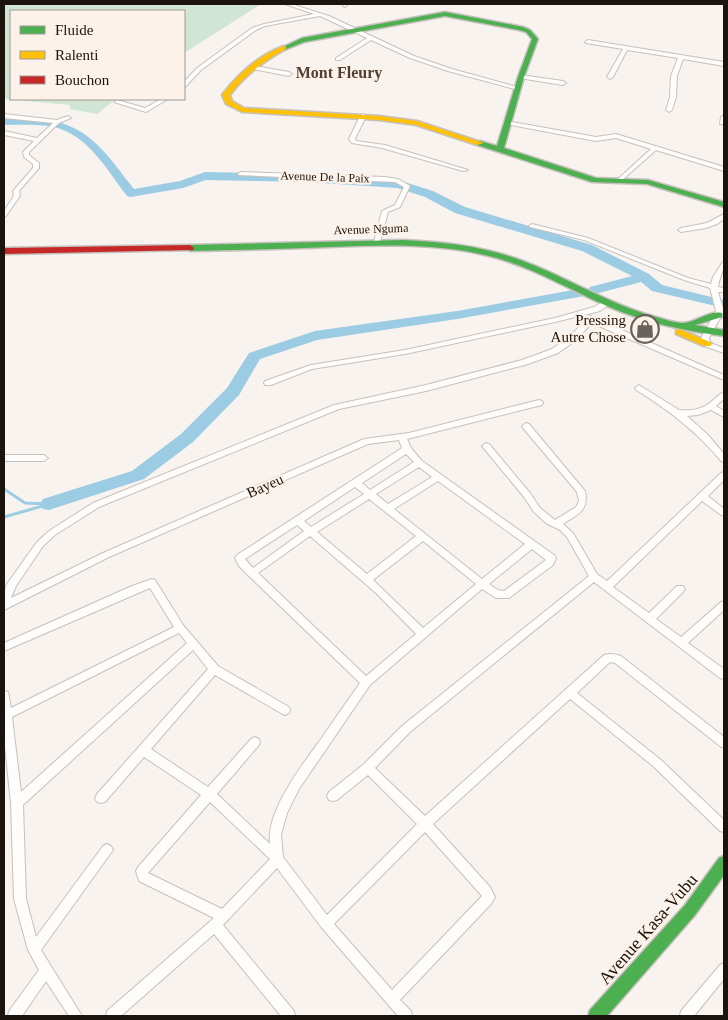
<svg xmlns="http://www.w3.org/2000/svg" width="728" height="1020" font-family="Georgia,serif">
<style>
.green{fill:#d0e5d5}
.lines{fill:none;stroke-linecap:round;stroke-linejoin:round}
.stream{stroke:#9bcce4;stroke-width:3}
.river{fill:#9bcce4;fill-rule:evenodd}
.street-casing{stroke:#c6c1bc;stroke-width:2}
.fast-casing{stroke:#c6c1bc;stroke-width:3}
.slow-casing{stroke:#c6c1bc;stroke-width:3}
.jam-casing{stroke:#c6c1bc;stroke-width:3}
.street{fill:#fefdfc;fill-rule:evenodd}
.fast{fill:#4caf50;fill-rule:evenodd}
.slow{fill:#ffc107;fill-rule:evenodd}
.jam{fill:#c62828;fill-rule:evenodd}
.labels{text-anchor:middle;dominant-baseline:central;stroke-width:4.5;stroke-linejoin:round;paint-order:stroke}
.far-street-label{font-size:12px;fill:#1a130e;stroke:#fdf2e9}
.poi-label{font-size:15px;fill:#1a130e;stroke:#fdf2e9;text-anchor:end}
.street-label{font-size:15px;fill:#1a130e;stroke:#fdf2e9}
.far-district-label{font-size:16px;font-weight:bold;fill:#504134;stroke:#fdf2e9}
.near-street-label{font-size:18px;fill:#1a130e;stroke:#fdf2e9}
</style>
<rect width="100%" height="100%" fill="#f8f3ee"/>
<polygon class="green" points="4,4 261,4 184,53 184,11 11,11 11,99 116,99 97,114 70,109 70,105 4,99"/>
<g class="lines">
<g class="stream">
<polyline points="4,489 25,503 49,504"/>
<polyline points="4,517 46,505"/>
</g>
<g class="river">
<path d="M33,118C87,121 104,151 134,189L180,181L205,172L307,174L398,180L433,191L465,207L592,245L649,274L662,285L724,300V308L652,291L641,282L595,294L590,293L588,290L590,287L632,276L582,251L455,213L425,197L397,188L307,182L206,180L183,188L131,197L127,196C107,170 88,135 54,127C38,124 20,125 4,125V119Z"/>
<polygon points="579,289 586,293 584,296 457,319 317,340 260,359 239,395 193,442 144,479 49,510 43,509 40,504 43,499 132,471 181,434 227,388 249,353 315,331 457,311"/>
</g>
<defs>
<g id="street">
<polygon points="285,4 291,4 329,16 414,56 452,69 521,88 518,90 448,71 410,58 371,40 340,60 336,60 336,58 367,38 320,16 265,26 256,30 201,70 186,86 184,87 184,82 197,68 252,28 264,24 314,14"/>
<polygon points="344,4 348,4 345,7 343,6"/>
<polygon points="588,40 724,62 724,66 683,59 677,76 676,97 672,110 669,112 666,110 670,97 671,76 678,58 627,50 613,77 610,79 607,77 623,49 586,43 585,42"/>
<polygon points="255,66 289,72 292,74 289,76 253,69 253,67"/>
<polygon points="521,75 563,81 566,83 563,85 519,78 519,76"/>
<polygon points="161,99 168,99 146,112 114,102 117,100 145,108"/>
<polygon points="4,114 57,120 68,116 71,118 59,123 29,152 29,155 39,163 39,168 19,191 20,196 6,216 4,217 4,211 14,196 13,191 33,168 33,164 24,157 23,152 34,141 4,135 4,131 37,138 53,123 4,118"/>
<polygon points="363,114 366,116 355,139 356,141 385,145 468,170 463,171 382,148 352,143 349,139 360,116"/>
<polygon points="724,115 724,124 720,124 721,117"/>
<polygon points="507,121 596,137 616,134 724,167 724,171 656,150 620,182 618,181 618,179 651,149 616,138 596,141 505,124 505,122"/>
<polygon points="241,172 385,177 398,179 410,186 400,207 388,212 380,242 377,244 374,242 382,211 395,205 404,187 395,182 239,175 238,174"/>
<polygon points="724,214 724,219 717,224 706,228 681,232 678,230 681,228 707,223"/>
<path d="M532,224L588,238L688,278L711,284L713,277L722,263L724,262C724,271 719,278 718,287L724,288V292H718L724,311L709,338L710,343L724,348V353L704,346L701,338L716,311L710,288L684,280L584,240L530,227L529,226Z"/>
<polygon points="604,301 607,301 611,303 600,311 555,322 405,354 312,369 271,385 265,385 264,383 265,381 311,365 405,350 555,318 594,307"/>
<path d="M582,315H588L724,375V380L592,323L575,341L558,353L528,364L426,391L339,409L99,507L55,535L43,546L16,586L11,598L103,553L364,439L409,433L539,400L542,401L543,403L542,405L407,439L411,448L422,461L554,555L556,558L553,565L509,598H496L482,589L370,685L299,789L287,813L281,835L283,857L327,915L417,824L368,775L337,800L333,801L329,800L327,796L329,792L364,764L402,726L589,576L567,537L560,530L546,523L534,512L524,497L482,446L486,443L489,444L530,493L540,508L555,520L576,507L579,501L577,492L523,428L522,426L526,423L529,424L585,491C589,511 578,514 563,524L573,533L597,574L607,581L721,473L724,472V480L708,496L724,509V516L721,515L702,501L613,587L649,613L677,586H683L685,589L683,592L656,619L681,637L721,602L724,601V610L688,643L724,669V679L720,678L594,582L410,732L375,768L425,816L604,655C610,653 615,654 621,656L724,737V748L720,746L615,663L610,662L577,693L661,760L724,820V832L720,831L653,766L570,699L433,824L490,887L495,897L491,904L400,1000L411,1011L412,1016H398L322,928L277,868L223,925L294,1011L295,1016H281L214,934L121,1016H106L107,1011L214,918L139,881L136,871L138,867L201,795L144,757L105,802L101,803L97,802L95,798L97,794L208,669L193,650L23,805L26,899L36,937L103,846L107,844L111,846L113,850L41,950L82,1016H69L46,981L22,1016H8L9,1011L39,970L28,950L14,899L11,803L4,737V691L8,692L11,708L174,627L150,588L4,651V643L132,586L152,579L155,580L183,625L218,666L289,707L290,710L289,713L285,715L281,713L215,675L151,749L208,787L251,739L255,737L259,739L260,742L259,745L217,794L270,844C266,811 302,765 321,739C334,720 347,701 360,683L249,576L239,566L235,558L237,555L402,448L399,440L368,444L109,557L4,610V592L7,584L37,542L49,531L93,503L334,405L426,385L522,360L552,349L569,337L586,320L582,319ZM406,454L414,462L370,490L362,483ZM419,467L432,477L388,504L376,494ZM438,481L525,544L482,579L394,509ZM355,487L364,494L311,527L304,521ZM369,499L416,536L367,574L317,532ZM297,525L304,531L253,568L245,559ZM310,536L376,593L416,634L366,676L258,573ZM423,541L476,584L423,628L373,580ZM532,549L546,560L504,591L498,590L489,584ZM179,633L187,643L21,792L12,717ZM210,802L270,859L222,909L148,873ZM425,832L482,896L392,990L334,924Z"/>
<path d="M639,385L679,410C691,411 701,410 711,402C715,399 719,394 724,392V399L716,406L724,411V417L711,410L698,415L687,416L708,435L724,454V462L721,461C697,432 669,410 636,390L635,388Z"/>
<polygon points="4,455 44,455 48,458 44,461 4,461"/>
<polygon points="724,963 724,979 694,1016 680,1016 681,1011 720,965"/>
</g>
<g id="fast">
<polygon points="445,12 523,27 530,30 538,39 524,77 504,148 596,178 648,180 724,202 724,207 647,184 592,182 477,145 476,143 480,141 497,146 518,77 532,39 526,32 519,30 445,16 304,42 284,50 281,48 302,38"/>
<path d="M403,240C444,242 484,246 523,261C568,278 609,304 656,317C664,319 674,323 683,323C695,323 709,310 722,313V317L695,325L724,330V336C684,331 644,322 607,306C568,289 530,266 489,256C437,243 383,245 330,247C283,249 237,250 190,251L186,248L190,245Z"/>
<polygon points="724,856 724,875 695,915 607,1016 588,1016 590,1010 685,905 719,858"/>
</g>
<g id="slow">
<path d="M284,46L286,47V49C264,61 245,75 230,95L232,101L244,108L379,116L417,121L484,143L477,145L416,125L379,120L242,112L226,104L222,95C238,74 259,55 284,46Z"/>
<polygon points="679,329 710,342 712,344 710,346 704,346 676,334 676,330"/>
</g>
<polygon id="jam" points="190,245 194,248 193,250 4,254 4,248"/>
</defs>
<use href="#street" class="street-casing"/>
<use href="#fast" class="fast-casing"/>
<use href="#slow" class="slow-casing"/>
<use href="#jam" class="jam-casing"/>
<use href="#street" class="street"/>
<use href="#fast" class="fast"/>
<use href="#slow" class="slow"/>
<use href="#jam" class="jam"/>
</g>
<defs>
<symbol id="shop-ring" viewBox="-11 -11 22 22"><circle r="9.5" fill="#fdf2e9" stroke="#68615c" stroke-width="1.5"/><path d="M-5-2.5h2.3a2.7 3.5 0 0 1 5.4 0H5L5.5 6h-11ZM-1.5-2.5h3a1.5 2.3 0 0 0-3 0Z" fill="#68615c"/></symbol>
</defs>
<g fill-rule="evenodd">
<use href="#shop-ring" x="629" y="313" width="32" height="32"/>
</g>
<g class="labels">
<g class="far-street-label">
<text transform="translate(325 177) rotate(2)">Avenue De la Paix</text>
<text transform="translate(371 229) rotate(-2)">Avenue Nguma</text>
</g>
<g class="poi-label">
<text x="626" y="320">Pressing<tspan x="626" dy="17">Autre Chose</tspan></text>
</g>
<g class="street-label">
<text transform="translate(265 486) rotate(-24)">Bayeu</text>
</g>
<g class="far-district-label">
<text x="339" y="72">Mont Fleury</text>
</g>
<g class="near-street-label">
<text transform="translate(648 929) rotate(-49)">Avenue Kasa-Vubu</text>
</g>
</g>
<rect width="728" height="1020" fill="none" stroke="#1a130e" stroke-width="10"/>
<rect x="10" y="10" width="175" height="90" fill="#fdf2e9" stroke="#a29991"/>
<rect x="20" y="26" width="25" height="8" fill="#4caf50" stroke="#a29991"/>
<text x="55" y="35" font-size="15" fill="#1a130e">Fluide</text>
<rect x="20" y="51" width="25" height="8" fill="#ffc107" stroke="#a29991"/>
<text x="55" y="60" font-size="15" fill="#1a130e">Ralenti</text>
<rect x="20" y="76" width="25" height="8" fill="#c62828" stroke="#a29991"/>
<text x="55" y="85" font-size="15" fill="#1a130e">Bouchon</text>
</svg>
